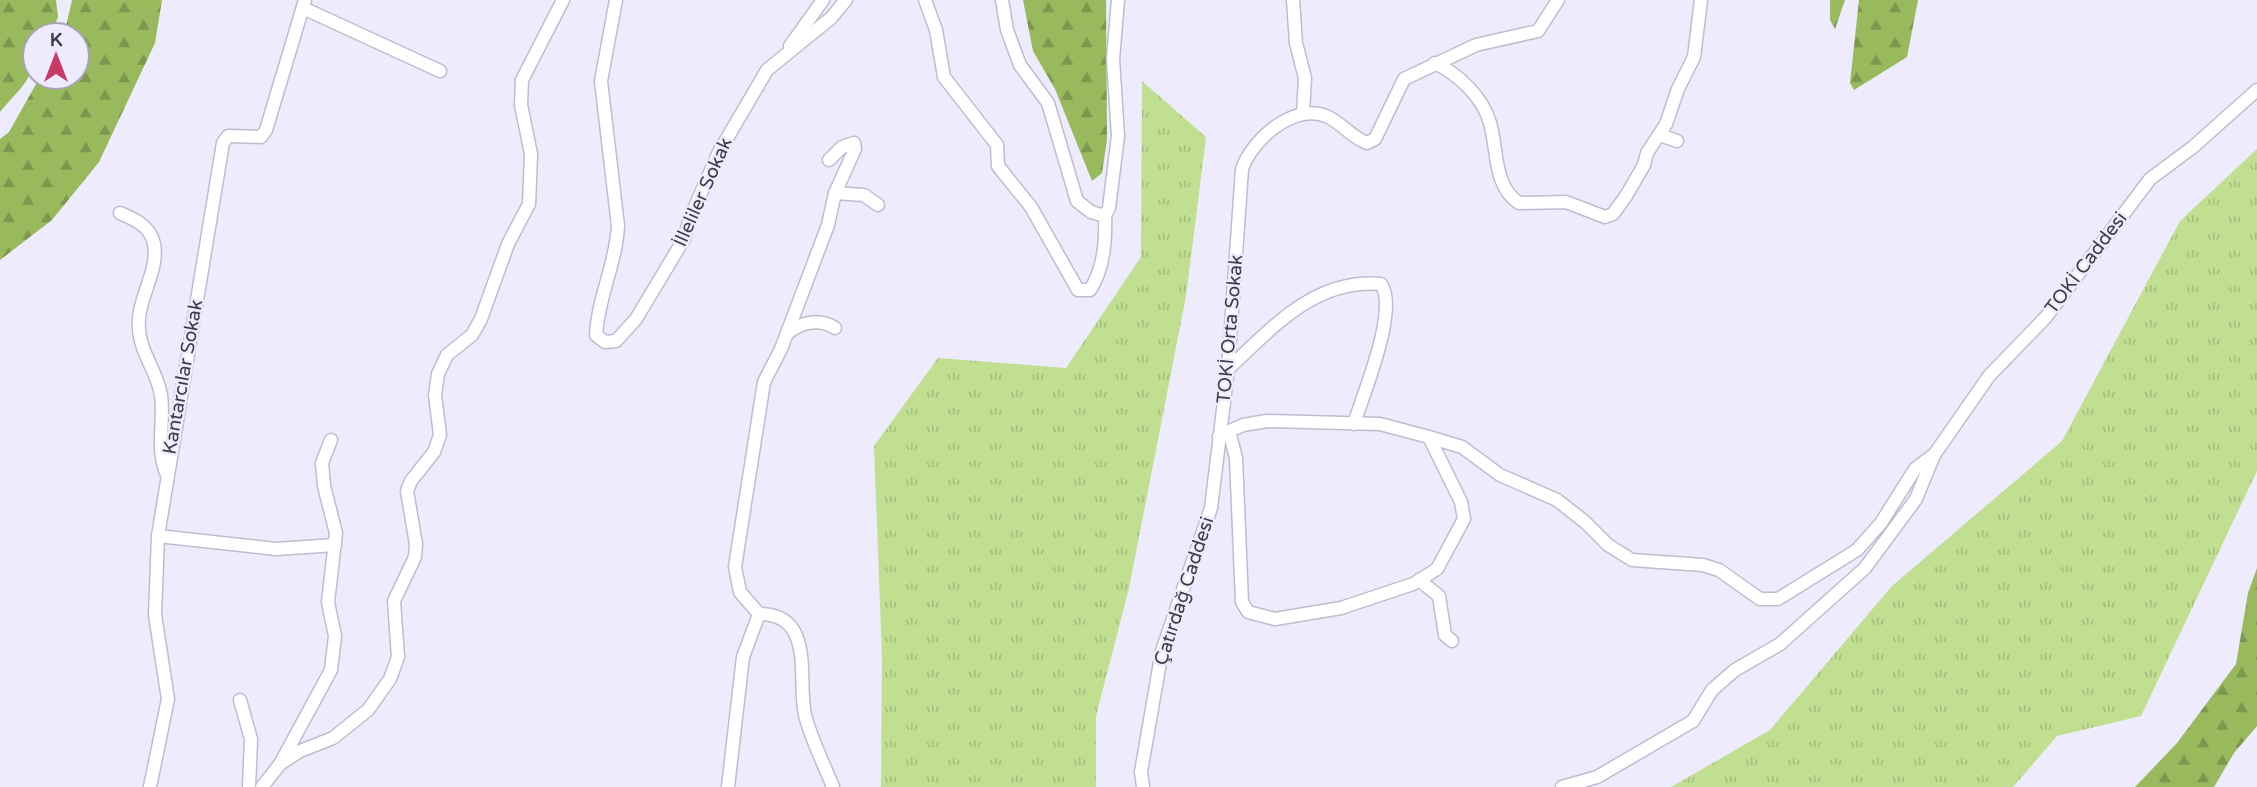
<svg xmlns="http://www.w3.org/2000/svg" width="2257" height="787" font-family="'Varela Round',sans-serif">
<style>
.grass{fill:url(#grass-tufts)}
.forest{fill:url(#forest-firs)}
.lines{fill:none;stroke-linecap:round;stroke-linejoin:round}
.minor-casing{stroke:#c0bcd0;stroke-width:15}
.minor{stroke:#fff;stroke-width:12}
.labels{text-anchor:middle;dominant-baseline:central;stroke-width:5;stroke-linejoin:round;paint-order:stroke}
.street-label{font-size:19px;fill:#3d3b43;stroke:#eeebfc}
</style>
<defs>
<pattern id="grass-tufts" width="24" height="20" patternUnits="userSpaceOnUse" patternTransform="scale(1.75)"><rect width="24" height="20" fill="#c0df91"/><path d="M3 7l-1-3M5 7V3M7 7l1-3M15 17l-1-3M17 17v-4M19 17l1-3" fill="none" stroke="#a6c07e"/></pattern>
<pattern id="forest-firs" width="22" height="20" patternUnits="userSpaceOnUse" patternTransform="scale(1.75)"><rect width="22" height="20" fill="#98ba5d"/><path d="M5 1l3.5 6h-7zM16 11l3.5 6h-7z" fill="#7d984e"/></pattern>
</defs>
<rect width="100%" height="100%" fill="#eeebfc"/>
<g class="grass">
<polygon points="1142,81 1206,137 1186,296 1129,588 1096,716 1096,787 881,787 882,657 874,446 938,358 1066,368 1141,257"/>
<polygon points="2257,149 2257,471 2141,716 2057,736 2013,787 1671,787 1770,730 1892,586 2062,441 2180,221"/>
</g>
<g class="forest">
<path d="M0,0H56L58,17L50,35H35C35,80 28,79 0,112Z"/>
<polygon points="72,0 162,0 155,43 99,162 52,220 0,260 0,139 9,132 40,77 77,77 77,35 64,35"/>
<polygon points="1023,0 1106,0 1107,140 1102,173 1092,181 1055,89 1033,51"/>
<polygon points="1830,0 1845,0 1835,29 1830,20"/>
<polygon points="1859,0 1918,0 1907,57 1854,90 1850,83"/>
<polygon points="2257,568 2257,726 2234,753 2214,787 2135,787 2177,743 2236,664 2248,593"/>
</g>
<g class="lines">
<defs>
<g id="minor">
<path d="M616,0L601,81L618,226C616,264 598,297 596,335L605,342L616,341L636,319L684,239L690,218L719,152L767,70L831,18L846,0"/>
<path d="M925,0L936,30L944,77L997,145L998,166L1031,207L1078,290H1090C1104,269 1106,241 1105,216"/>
<polyline points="1002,0 1007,30 1020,65 1048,103 1077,201 1091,212 1105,216 1109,208 1118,136 1113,59 1118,0"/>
<polyline points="1293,0 1296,43 1305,78 1303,113"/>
<polyline points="303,8 440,71"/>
<polyline points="790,46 823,0"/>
<path d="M1435,63C1458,74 1483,97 1490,123C1498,150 1493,186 1519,203L1566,202L1605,217L1613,214L1626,196L1644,165L1647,153L1666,124L1678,89L1694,57L1701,0"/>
<polyline points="1660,135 1677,141"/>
<polyline points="835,193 864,195 878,205"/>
<path d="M120,213C134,219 148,225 153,240C161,265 141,293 139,318C136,349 156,367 161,395C165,422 155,448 167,475"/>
<path d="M788,333C801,322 820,318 835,328"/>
<path d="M1228,369C1272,328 1315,278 1381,284C1399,310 1363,394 1354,424"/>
<polyline points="1229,431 1236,458 1242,602 1248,612 1275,619 1341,608 1413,584 1437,569 1464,519 1461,502 1429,437"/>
<polyline points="1219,436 1243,425 1267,421 1380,424 1429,437 1462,447 1500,475 1557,500 1585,522 1608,545 1632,560 1703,565 1719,570 1760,599 1778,599 1857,550 1881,523 1915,469 1932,456"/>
<polyline points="158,536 276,549 335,545"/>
<polyline points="1419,580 1439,596 1445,635 1452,641"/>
<polyline points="759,614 740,592 735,567 764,382 781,349 828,225 835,193 855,149 854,143 842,147 829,160"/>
<path d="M759,614C816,614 797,679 805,715C811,739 824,764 833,787"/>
<polyline points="240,700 251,739 249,787"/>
<polyline points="280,764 300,751 333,738 368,710 390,679 398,657 394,601 415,557 416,544 407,491 411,481 434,452 440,435 435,395 438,374 447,355 472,335 481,319 508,244 529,204 531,154 521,105 522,80 563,0"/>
<polyline points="150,787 168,699 155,615 158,536 223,143 228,136 261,137 266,130 305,0"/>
<polyline points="262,787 280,764 331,670 335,636 328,602 336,533 324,486 322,463 331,440"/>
<polyline points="728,787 743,657 759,614"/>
<path d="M1143,787L1141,772L1162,651L1211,508L1228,369L1242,169C1252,140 1293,103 1326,116C1342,123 1351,137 1367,143L1375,139L1404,79L1476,45L1538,31L1558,0"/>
<polyline points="1562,787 1597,777 1693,721 1712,690 1735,670 1780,644 1865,568 1916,499 1934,455 1989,376 2046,317 2150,179 2193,147 2257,90"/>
</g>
</defs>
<use href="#minor" class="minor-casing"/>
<use href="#minor" class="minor"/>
</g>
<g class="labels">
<g class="street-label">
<text transform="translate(703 192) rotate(-66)">İlleliler Sokak</text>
<text transform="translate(2086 263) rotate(-53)">TOKİ Caddesi</text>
<text transform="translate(1230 329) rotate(-85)">TOKİ Orta Sokak</text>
<text transform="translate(183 377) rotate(-80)">Kantarcılar Sokak</text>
<text transform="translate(1184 591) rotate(-72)">Çatırdağ Caddesi</text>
</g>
</g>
<g transform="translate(56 56)"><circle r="33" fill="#eeebfc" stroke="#a7a5b2" stroke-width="2"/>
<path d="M0-5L12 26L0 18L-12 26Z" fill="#c73966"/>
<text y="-10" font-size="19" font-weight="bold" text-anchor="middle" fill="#3d3b43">K</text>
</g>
</svg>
